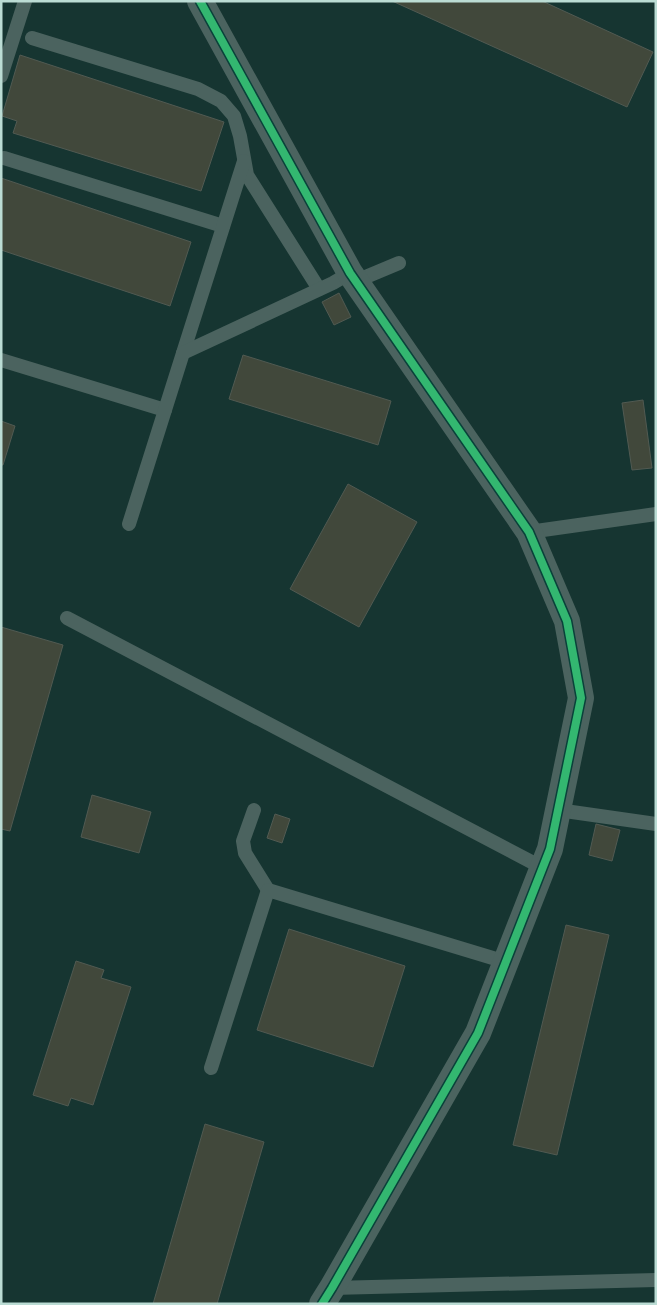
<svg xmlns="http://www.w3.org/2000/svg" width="657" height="1305" font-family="'DM Sans',sans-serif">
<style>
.building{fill:#41483b;stroke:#515a52}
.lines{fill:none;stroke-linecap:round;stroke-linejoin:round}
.lane{stroke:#4b635f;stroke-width:14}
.street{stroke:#4b635f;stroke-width:26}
.cycleway-casing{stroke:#09423a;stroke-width:11}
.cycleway{stroke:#33b770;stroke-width:8}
</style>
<rect width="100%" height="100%" fill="#163531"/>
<g class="building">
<polygon points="392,1 542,1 653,52 627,107"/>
<polygon points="20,55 224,122 201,191 13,133 17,121 2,116"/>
<polygon points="1,178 191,242 170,306 1,250"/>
<polygon points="339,293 351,317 334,325 322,302"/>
<polygon points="243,355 391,401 378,445 229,399"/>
<polygon points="643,400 652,468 632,470 622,403"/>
<polygon points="1,421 15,426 3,465 1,465"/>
<polygon points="348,484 417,522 359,627 290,589"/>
<polygon points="1,627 63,645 10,831 1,829"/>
<polygon points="92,795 151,812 139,853 81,837"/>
<polygon points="275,814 290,819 282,843 267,838"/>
<polygon points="596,824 620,830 612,861 589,855"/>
<polygon points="566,925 609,935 557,1155 513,1145"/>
<polygon points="289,929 405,966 373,1067 257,1030"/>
<polygon points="76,961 104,970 101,978 131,987 93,1105 71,1098 68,1106 33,1095"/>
<polygon points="205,1124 264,1142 217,1304 153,1304"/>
</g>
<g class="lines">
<g class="lane">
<polyline points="32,38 198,89 221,101 234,116 240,136 247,175 319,289"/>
<polyline points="1,76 25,1"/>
<polyline points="4,158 223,226"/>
<polyline points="356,281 399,263"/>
<polyline points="183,353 244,161"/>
<polyline points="1,360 165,410"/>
<polyline points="129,524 183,353 333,283 350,273"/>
<polyline points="529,532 656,514"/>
<polyline points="67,618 543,868"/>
<polyline points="254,810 243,841 245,853 268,890"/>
<polyline points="558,810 656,824"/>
<polyline points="211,1068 268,890 506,962"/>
<polyline points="332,1288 656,1280"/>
</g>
<polyline class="street" points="200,1 350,273 529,532 567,621 581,698 550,849 478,1033 332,1288 322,1304"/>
<defs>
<polyline id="cycleway" points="200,1 350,273 529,532 567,621 581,698 550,849 478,1033 332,1288 322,1304"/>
</defs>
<use href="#cycleway" class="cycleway-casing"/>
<use href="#cycleway" class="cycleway"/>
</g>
<rect width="657" height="1305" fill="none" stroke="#bbdcd4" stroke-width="5"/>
</svg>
